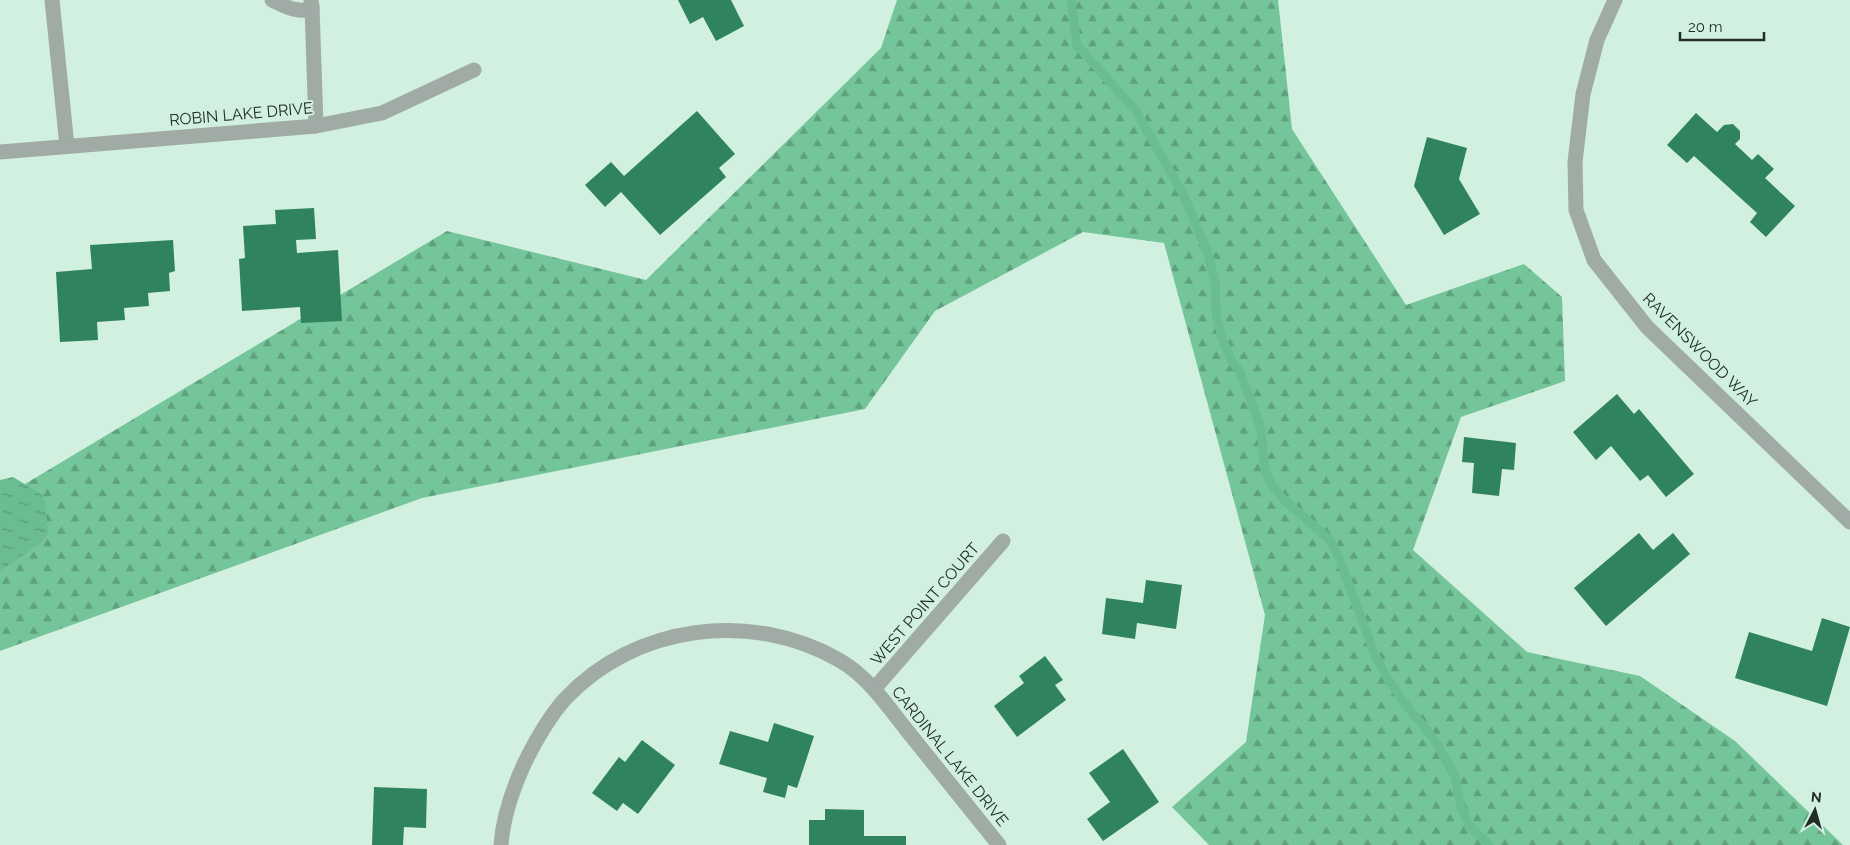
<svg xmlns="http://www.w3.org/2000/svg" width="1850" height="845" font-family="Raleway,sans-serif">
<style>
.forest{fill:url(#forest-firs)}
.water{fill:url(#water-ripples)}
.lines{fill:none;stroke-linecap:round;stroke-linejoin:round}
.stream{stroke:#6abc91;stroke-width:9}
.building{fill:#30845d}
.minor{stroke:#9faba4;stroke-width:15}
.labels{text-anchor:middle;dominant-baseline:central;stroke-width:4;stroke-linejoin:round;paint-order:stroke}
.street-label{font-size:16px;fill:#212c26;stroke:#d2f0df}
</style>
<defs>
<pattern id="forest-firs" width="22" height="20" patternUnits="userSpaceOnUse" patternTransform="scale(1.25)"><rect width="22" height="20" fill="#74c59a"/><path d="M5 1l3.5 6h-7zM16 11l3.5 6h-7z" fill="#5fa07d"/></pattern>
<pattern id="water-ripples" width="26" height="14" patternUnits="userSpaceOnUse" patternTransform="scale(1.25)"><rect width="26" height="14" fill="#6abc91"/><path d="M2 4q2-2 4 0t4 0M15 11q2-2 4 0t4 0" fill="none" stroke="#579976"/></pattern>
</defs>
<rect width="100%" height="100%" fill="#d2f0df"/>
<polygon class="forest" points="897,0 1278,0 1292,129 1406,305 1524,264 1562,297 1565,381 1461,417 1413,550 1527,652 1640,676 1735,741 1843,845 1209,845 1172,807 1246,742 1265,615 1164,243 1083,232 935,311 865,409 422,498 0,651 0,499 447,231 646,280 881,48"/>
<polygon class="water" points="13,477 41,494 45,501 48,533 42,542 0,571 0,480"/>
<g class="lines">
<polyline class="stream" points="1071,0 1077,45 1136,111 1183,194 1208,253 1215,283 1216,314 1222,338 1231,360 1240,372 1258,420 1261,432 1265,469 1271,484 1285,501 1329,539 1338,555 1375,655 1386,676 1406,705 1434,739 1455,776 1461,807 1469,825 1489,845"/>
</g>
<g class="building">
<polygon points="678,0 731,0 744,26 716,41 703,17 690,24"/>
<polygon points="697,111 735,154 719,168 726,177 660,235 621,192 605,207 585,185 611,162 624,176"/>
<polygon points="1696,113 1717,132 1724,125 1733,124 1740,131 1740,139 1735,144 1752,160 1758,154 1774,169 1765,178 1795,206 1766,237 1750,222 1757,213 1694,156 1687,163 1667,145"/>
<polygon points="1427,137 1467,148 1459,179 1480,214 1444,235 1414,186"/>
<polygon points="314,208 316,239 296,240 297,253 338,250 342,321 301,323 300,307 242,311 239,259 245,258 243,226 276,224 275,210"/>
<polygon points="173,240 175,271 169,273 170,291 148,293 149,306 124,308 125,320 97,322 98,340 60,342 56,272 92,269 90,245"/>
<polygon points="1617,394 1634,414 1639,409 1694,474 1666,497 1648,475 1640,481 1611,446 1596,460 1573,432"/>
<polygon points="1464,437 1516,443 1514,470 1502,469 1499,496 1472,493 1474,463 1462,462"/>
<polygon points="1639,533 1653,550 1673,533 1690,554 1606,626 1574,588"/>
<polygon points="1146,580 1182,585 1176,629 1137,623 1135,639 1102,634 1106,598 1143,603"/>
<polygon points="1822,618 1850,627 1827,706 1735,678 1749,632 1812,651"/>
<polygon points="1045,656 1063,680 1055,685 1066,700 1017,737 994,706 1024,683 1019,676"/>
<polygon points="774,723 814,736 797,788 788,785 785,798 763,792 767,778 719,764 730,731 768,742"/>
<polygon points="642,740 675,765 638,814 623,803 617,811 592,793 619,757 625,762"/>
<polygon points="1123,749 1159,802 1103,841 1087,819 1110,802 1089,773"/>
<polygon points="374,787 427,789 426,828 404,827 403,845 372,845"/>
<polygon points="825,809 864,810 864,836 906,836 906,845 809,845 809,820 825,820"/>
</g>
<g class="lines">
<g class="minor">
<polyline points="52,0 67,146"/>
<path d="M272,0C284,6 300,15 312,7L311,0"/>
<polyline points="1615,0 1597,40 1583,94 1575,162 1576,210 1594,260 1647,327 1850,522"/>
<polyline points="312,7 316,126"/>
<polyline points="0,152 316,126 382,113 474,70"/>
<polyline points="874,689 1003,541"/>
<path d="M501,845C503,816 513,788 525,762C536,740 549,717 565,699C635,624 752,610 839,660C869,677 888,707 909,733C939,770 969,808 999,845"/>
</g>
</g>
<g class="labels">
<g class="street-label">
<text transform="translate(241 114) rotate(-5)">ROBIN LAKE DRIVE</text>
<text transform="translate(1700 350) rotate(45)">RAVENSWOOD WAY</text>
<text transform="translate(925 604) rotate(-49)">WEST POINT COURT</text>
<text transform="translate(950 756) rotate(51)">CARDINAL LAKE DRIVE</text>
</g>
</g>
<g transform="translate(1815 810) rotate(6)" stroke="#d2f0df" stroke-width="4" paint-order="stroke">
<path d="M0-4L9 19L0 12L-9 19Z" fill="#212c26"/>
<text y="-8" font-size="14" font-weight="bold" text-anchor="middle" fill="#212c26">N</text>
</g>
<path d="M1680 32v8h84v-8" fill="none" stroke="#212c26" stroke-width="2.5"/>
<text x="1688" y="32" font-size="15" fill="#212c26" stroke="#d2f0df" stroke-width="4" paint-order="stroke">20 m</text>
</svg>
